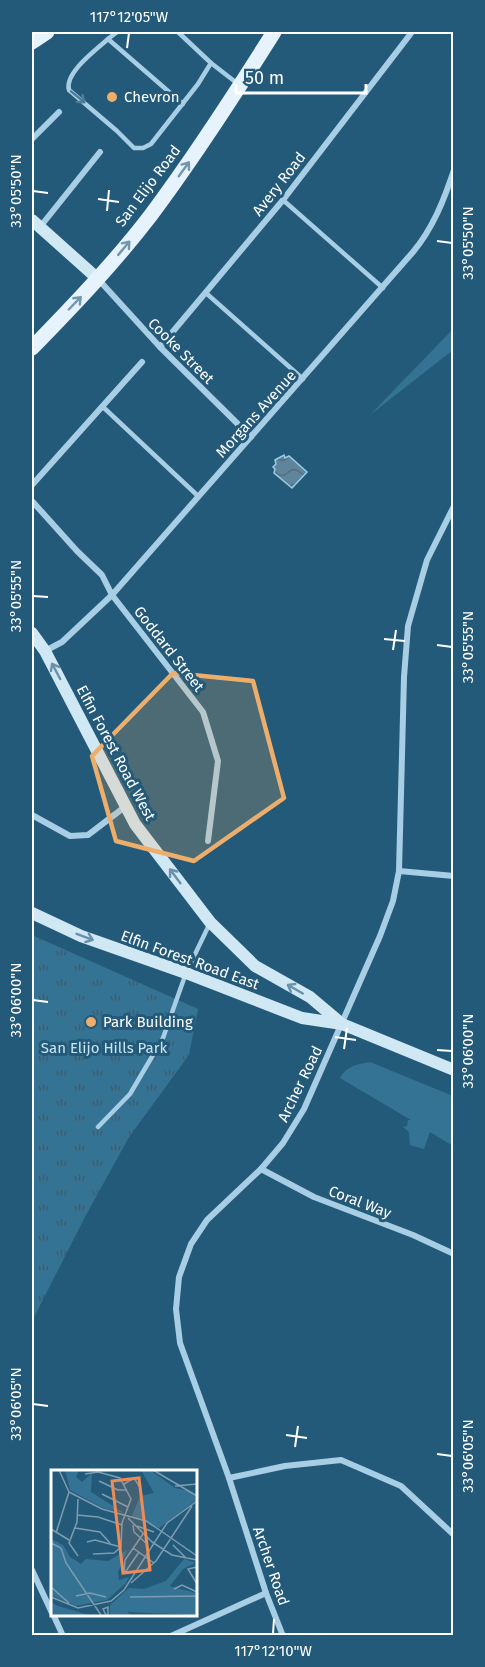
<svg xmlns="http://www.w3.org/2000/svg" width="485" height="1667" font-family="'Fira Sans',sans-serif">
<style>
.grass{fill:#357395}
.park{fill:url(#park-tufts)}
.water{fill:url(#water-waves);stroke:#9bcce5;stroke-width:1.5}
.lines{fill:none;stroke-linecap:round;stroke-linejoin:round}
.lane{stroke:#a7cee4;stroke-width:4.5}
.street{stroke:#a7cee4;stroke-width:6}
.secondary{stroke:#d0e7f4;stroke-width:12}
.primary{stroke:#e7f3fc;stroke-width:15}
.oneway{stroke:#4b7d99}
.oneway2{stroke:#7297ad}
.oneway3{stroke:#6992aa}
.marked{fill:#eeae6b;fill-opacity:0.2;stroke:#eeae6b;stroke-width:4.5;stroke-linejoin:round}
.ticks{fill:none;stroke:#fff;stroke-width:2}
.poi-dot{fill:#eeae6b;stroke:#245a79;stroke-width:2}
.labels{text-anchor:middle;dominant-baseline:central;stroke-width:6;stroke-linejoin:round;paint-order:stroke}
.poi-label{font-size:15px;fill:#fff;stroke:#245a79;text-anchor:start}
.street-label{font-size:15px;fill:#fff;stroke:#245a79}
.park-label{font-size:15px;fill:#c9e5f3;stroke:#245a79}
.inset-road{fill:none;stroke:#7c9caf;stroke-width:1.5}
.view{fill:#ef8b55;fill-opacity:0.15;stroke:#ef8b55;stroke-width:3}
.inset-edge{fill:none;stroke:#fff;stroke-width:3}
.neatline{fill:none;stroke:#fff;stroke-width:2}
.ticks-label{font-size:15px;text-anchor:middle;fill:#fff}
</style>
<defs>
<pattern id="park-tufts" width="24" height="20" patternUnits="userSpaceOnUse" patternTransform="scale(1.5)"><rect width="24" height="20" fill="#357395"/><path d="M3 7l-1-3M5 7V3M7 7l1-3M15 17l-1-3M17 17v-4M19 17l1-3" fill="none" stroke="#435c69"/></pattern>
<pattern id="water-waves" width="16" height="10" patternUnits="userSpaceOnUse" patternTransform="scale(1.5)"><rect width="16" height="10" fill="#5e859c"/><path d="M0 5q4-4 8 0t8 0" fill="none" stroke="#576e7c"/></pattern>
</defs>
<rect width="100%" height="100%" fill="#245a79"/>
<g class="grass">
<polygon points="453,329 453,350 370,415"/>
<path d="M370,1062L453,1096V1146L430,1132L424,1149L410,1145L409,1132L403,1127L407,1126L408,1120H411L340,1078C346,1066 358,1064 370,1062Z"/>
</g>
<polygon class="park" points="32,935 198,1009 189,1055 129,1137 86,1215 32,1321"/>
<polygon class="water" points="284,455 285,458 289,456 307,472 292,488 274,473 275,469 273,467 276,464 275,460"/>
<g class="lines">
<g class="lane">
<polyline points="117,32 108,39 183,104"/>
<path d="M108,39C96,50 64,73 69,90L117,131L134,148H143L151,144L198,84L211,63L178,32"/>
<polyline points="211,63 238,84"/>
<polyline points="283,200 383,288"/>
<polyline points="206,293 303,379"/>
<polyline points="102,406 198,496"/>
<polyline points="98,1127 130,1094 163,1038 186,973 209,925"/>
</g>
<g class="street">
<polyline points="32,139 59,112"/>
<polyline points="40,227 100,152"/>
<polyline points="98,279 160,347 251,437"/>
<polyline points="160,347 283,200 412,32"/>
<polyline points="32,485 142,362"/>
<polyline points="32,501 77,551 102,575 112,595 203,712 218,761 208,841"/>
<path d="M45,651L62,642L112,595L413,252C433,228 444,200 454,170"/>
<polyline points="32,815 70,836 88,835 126,806"/>
<polyline points="399,871 454,876"/>
<polyline points="261,1169 314,1197 413,1235 454,1254"/>
<polyline points="229,1478 285,1466 341,1460 401,1486 454,1535"/>
<polyline points="32,1570 52,1613"/>
<polyline points="53,1614 63,1636"/>
<polyline points="171,1636 266,1593"/>
<polyline points="283,1636 266,1593 229,1478 180,1343 176,1309 179,1277 191,1244 207,1220 261,1169 283,1143 304,1109 380,936 393,901 399,871 404,677 408,626 427,560 454,506"/>
</g>
<g class="secondary">
<polyline points="32,220 98,279"/>
<polyline points="32,633 45,651 135,824 210,922 255,966 310,997 342,1024"/>
<polyline points="32,913 81,936 186,973 302,1018 342,1024 454,1070"/>
</g>
<g class="primary">
<polyline points="32,42 47,32"/>
<path d="M32,348C73,306 115,262 151,215C195,156 235,94 274,32"/>
</g>
</g>
<defs><path id="oneway-shaft" d="M-6 0H5M1.5-3L5.5 0L1.5 3" fill="none" stroke-width="1.6" stroke-linecap="round" stroke-linejoin="round" transform="scale(1.5)"/></defs>
<use class="oneway" href="#oneway-shaft" transform="translate(78 97) rotate(39)"/>
<g class="oneway2">
<use href="#oneway-shaft" transform="translate(184 169) rotate(-54)"/>
<use href="#oneway-shaft" transform="translate(124 248) rotate(-50)"/>
<use href="#oneway-shaft" transform="translate(75 303) rotate(-46)"/>
</g>
<g class="oneway3">
<use href="#oneway-shaft" transform="translate(56 671) rotate(-118)"/>
<use href="#oneway-shaft" transform="translate(175 876) rotate(-127)"/>
<use href="#oneway-shaft" transform="translate(85 937) rotate(21)"/>
<use href="#oneway-shaft" transform="translate(295 989) rotate(-150)"/>
</g>
<path class="marked" d="M173,673L253,681L284,798L194,861L116,841L92,756Z"/>
<path class="ticks" d="M127,48L129,33M33,191L48,193M98,199L119,202M107,211L109,190M437,241L452,243M33,596L48,597M384,639L405,641M437,645L452,647M393,650L396,630M33,1000L48,1002M335,1037L356,1040M344,1049L347,1028M437,1050L452,1051M33,1404L48,1406M286,1435L307,1438M295,1447L298,1426M437,1454L452,1456M273,1634L274,1619"/>
<g class="poi-dot">
<circle cx="112" cy="97" r="6"/>
<circle cx="91" cy="1022" r="6"/>
</g>
<g class="labels">
<g class="poi-label">
<text x="124" y="97">Chevron</text>
<text x="103" y="1022">Park Building</text>
</g>
<g class="street-label">
<text transform="translate(279 184) rotate(-52)">Avery Road</text>
<text transform="translate(148 186) rotate(-53)">San Elijo Road</text>
<text transform="translate(181 351) rotate(45)">Cooke Street</text>
<text transform="translate(256 414) rotate(-48)">Morgans Avenue</text>
<text transform="translate(169 649) rotate(52)">Goddard Street</text>
<text transform="translate(116 753) rotate(62)">Elfin Forest Road West</text>
<text transform="translate(190 960) rotate(20)">Elfin Forest Road East</text>
<text transform="translate(300 1084) rotate(-64)">Archer Road</text>
<text transform="translate(360 1202) rotate(21)">Coral Way</text>
<text transform="translate(271 1566) rotate(71)">Archer Road</text>
</g>
<g class="park-label">
<text x="104" y="1048">San Elijo Hills Park</text>
</g>
</g>
<g transform="translate(51 1470)">
<rect width="146" height="146" fill="#245a79"/>
<path d="M14,0H28L25,7L31,12L41,3L40,22L73,43L52,38L19,20ZM0,69L12,75L19,87L30,94L35,89L57,91L76,80L67,102L68,110L78,107L75,113L56,130L25,136L0,125ZM114,115L145,123V145L76,142V128L105,123ZM0,132L7,136L38,145H0Z" fill="#357395"/>
<path d="M133,89L145,93L132,99L118,117L114,115L102,126L76,128V142L80,145H59V135L78,118L93,119L115,111Z" fill="#357395"/>
<path d="M90,0H99L124,18L142,22L145,30L108,58L81,46L89,26L103,23Z" fill="#357395"/>
<path class="inset-road" d="M8,0L18,22M102,0L146,26M34,4L47,2L69,8L80,29L71,53L70,77L63,83L42,84M48,11L67,20H76M73,14L83,8L90,19M124,16L146,14M18,22L51,39L95,51L110,61M51,24L77,37M27,29L26,52L18,73L27,86M26,45L47,47L71,55M77,48L101,72M82,55L83,62L96,74M86,56L103,62M24,58L49,62L59,73M0,59L18,70M110,61L146,86M5,63L18,22M36,72L44,70L70,77M101,72L121,85L146,90M0,73L10,78L15,93L50,145M122,75L135,88M82,78L103,93M146,97L137,99L146,114M73,104L74,90L92,64M73,104L88,82M80,113L105,91L141,36M0,117L18,133M123,119L131,115L146,122M25,126L39,123L55,127M0,127L27,138L60,131L73,120L116,53L146,31M79,127L146,126M55,145L52,139L57,137V145"/>
<path class="view" d="M88,8L99,100L72,103L61,11Z"/>
<rect width="146" height="146" class="inset-edge"/>
</g>
<rect width="485" height="1667" fill="none" stroke="#245a79" stroke-width="66"/>
<path d="M236 84v9h130v-9" fill="none" stroke="#ffffff" stroke-width="3"/>
<text x="245" y="84" font-size="18" fill="#ffffff" stroke="#245a79" stroke-width="4.5" paint-order="stroke">50 m</text>
<rect x="33" y="33" width="419" height="1601" class="neatline"/>
<g class="ticks-label">
<text x="129" y="22">117°12'05"W</text>
<text transform="translate(16 191) rotate(-90)" y="5">33°05'50"N</text>
<text transform="translate(468 243) rotate(-90)" y="5">33°05'50"N</text>
<text transform="translate(16 596) rotate(-90)" y="5">33°05'55"N</text>
<text transform="translate(468 647) rotate(-90)" y="5">33°05'55"N</text>
<text transform="translate(16 1000) rotate(-90)" y="5">33°06'00"N</text>
<text transform="translate(468 1051) rotate(-90)" y="5">33°06'00"N</text>
<text transform="translate(16 1404) rotate(-90)" y="5">33°06'05"N</text>
<text transform="translate(468 1456) rotate(-90)" y="5">33°06'05"N</text>
<text x="273" y="1656">117°12'10"W</text>
</g>
</svg>
